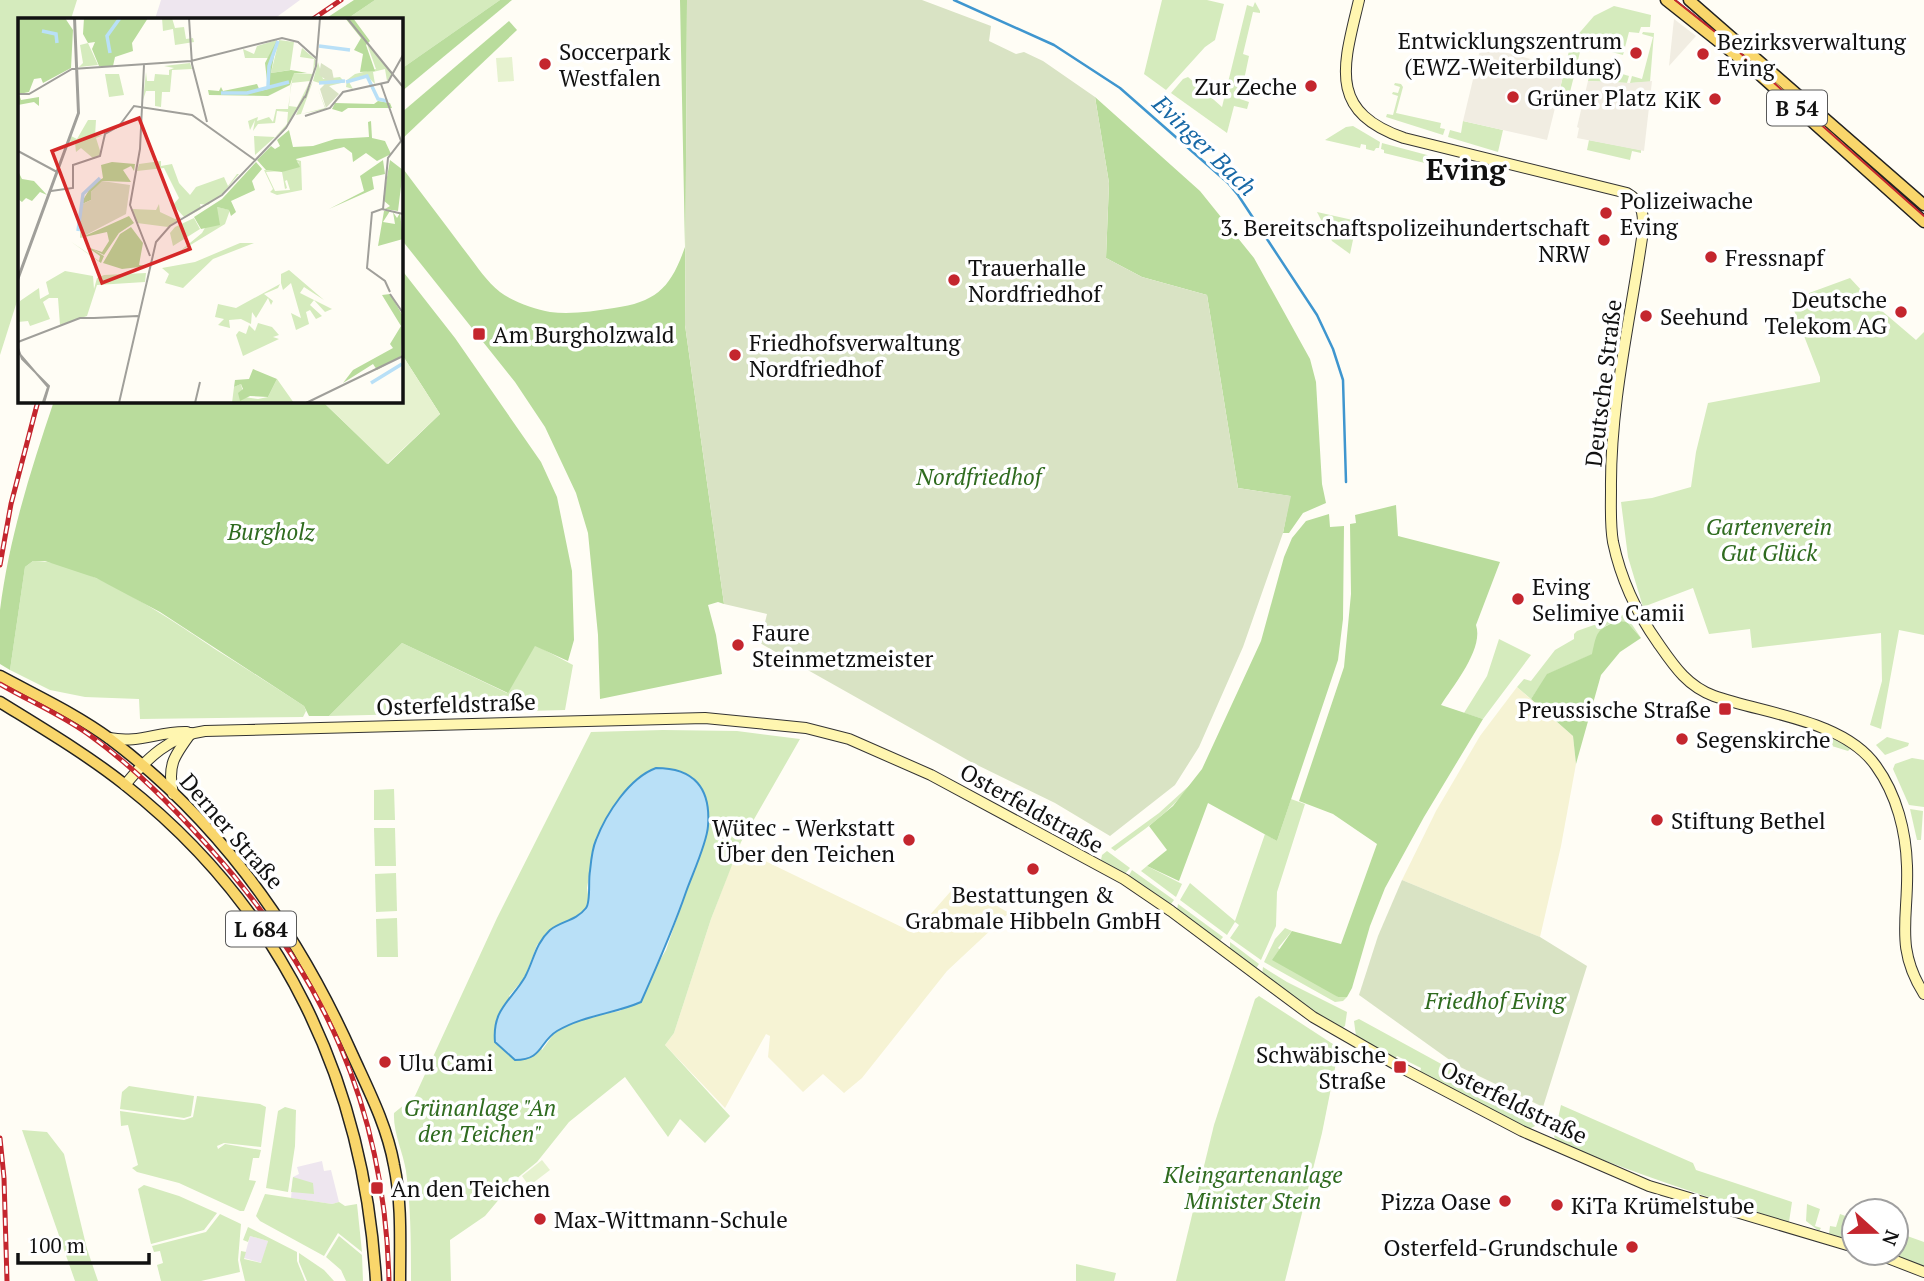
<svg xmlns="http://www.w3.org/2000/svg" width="1924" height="1281" font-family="'PT Serif',serif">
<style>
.industrial{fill:#eee6ef}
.farmland{fill:#f6f3d4}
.green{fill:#d5ebbd;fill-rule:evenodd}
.forest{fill:#b9dc9c}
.cemetery{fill:#d9e3c4}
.pitch{fill:#e6f2cf}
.plaza{fill:#f1ede2}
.water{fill:#b9e0f7;stroke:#3f96cf;stroke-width:2}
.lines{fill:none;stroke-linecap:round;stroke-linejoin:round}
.stream{stroke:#3f96cf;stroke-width:2.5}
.secondary-casing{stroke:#333;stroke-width:12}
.primary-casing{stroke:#222;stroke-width:13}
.secondary{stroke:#fff6b0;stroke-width:10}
.primary{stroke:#f9d66b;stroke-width:10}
.tram{stroke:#c4262e;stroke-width:2}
.rail-casing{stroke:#c4262e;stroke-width:5}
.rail{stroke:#fff;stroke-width:2.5;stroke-dasharray:8;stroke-linecap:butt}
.poi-dot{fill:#c4262e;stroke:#fff;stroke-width:2.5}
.labels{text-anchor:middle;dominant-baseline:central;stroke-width:7;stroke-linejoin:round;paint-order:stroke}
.shield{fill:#fff;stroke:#585858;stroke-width:2}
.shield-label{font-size:21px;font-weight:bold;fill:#111}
.poi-label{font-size:23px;fill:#111;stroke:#fff;text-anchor:start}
.street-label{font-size:23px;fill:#111;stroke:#fff}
.park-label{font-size:23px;font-style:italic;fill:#2f6b1f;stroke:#fff}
.water-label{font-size:24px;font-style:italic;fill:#1768a6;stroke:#fff}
.district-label{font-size:30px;font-weight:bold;fill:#111;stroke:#fff}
.inset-river{fill:none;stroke:#b9e0f7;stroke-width:3.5}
.inset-road{fill:none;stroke:#a09f9a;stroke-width:2}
.view{fill:#d62828;fill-opacity:0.15;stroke:#d62828;stroke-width:3.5}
.inset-edge{fill:none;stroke:#111;stroke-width:3.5}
</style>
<rect width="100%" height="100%" fill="#fffdf5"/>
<g class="industrial">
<polygon points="161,0 300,0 274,19 155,19"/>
<polygon points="322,1161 324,1171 331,1170 339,1202 332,1204 291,1198 293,1177 299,1174 297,1167"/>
<polygon points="250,1236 268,1241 262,1263 244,1258"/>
</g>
<g class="farmland">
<polygon points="1517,687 1573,736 1576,764 1561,846 1540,937 1402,880 1436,811 1480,736"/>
<polygon points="738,848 914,933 958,883 1009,913 947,971 862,1078 844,1093 823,1074 803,1092 768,1057 770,1036 766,1034 725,1108 665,1045 674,1033 711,919"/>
</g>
<g class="green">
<polygon points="0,0 77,0 71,19 19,19 19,295 0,355"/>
<polygon points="375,0 500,0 401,69 401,19 347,19"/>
<polygon points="1162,0 1207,0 1224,4 1215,40 1205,47 1166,90 1144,74"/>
<polygon points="1255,2 1260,11 1260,13 1253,12 1243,54 1249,56 1240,99 1249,102 1247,109 1234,106 1227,133 1171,93 1183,79 1188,77 1222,107 1247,5 1253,7"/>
<polygon points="1614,6 1651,15 1650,27 1641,27 1639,33 1629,32 1623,55 1582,44 1570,92 1560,89 1572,38 1575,38 1594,16"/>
<polygon points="1643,32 1654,33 1650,82 1630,83 1632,76 1642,79 1653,37 1642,34"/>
<polygon points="1592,65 1629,76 1627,83 1588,81"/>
<polygon points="1395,83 1401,84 1403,87 1396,113 1441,123 1440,128 1445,129 1443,135 1386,117 1387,114 1393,115 1398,96 1392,94 1393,92 1398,93 1400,87 1394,85"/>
<polygon points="1463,121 1503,130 1498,152 1448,137 1450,130 1461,133"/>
<polygon points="1353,126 1380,142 1379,148 1376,148 1374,151 1366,149 1366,145 1361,144 1360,148 1325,140 1346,127"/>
<polygon points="1589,140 1641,150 1641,153 1632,151 1630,160 1587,150"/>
<polygon points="1382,143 1427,155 1432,160 1433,165 1384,153 1384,150 1381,149"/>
<polygon points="1317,212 1357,221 1350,254 1332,241"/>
<polygon points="1850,278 1875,305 1916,340 1924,332 1924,635 1899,630 1881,729 1870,725 1882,681 1881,633 1752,648 1750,629 1709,634 1693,588 1643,607 1628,557 1621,502 1652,498 1691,487 1696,452 1708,403 1820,382 1820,377 1790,300"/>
<path d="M33,561C84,559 175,622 218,651C247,669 275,687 304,706L306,711L303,717L140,719L139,699L85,697L50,690L10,670L25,567Z"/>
<path d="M1625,614L1641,638L1627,622C1601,621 1597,632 1593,654L1548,674L1531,699L1517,687L1524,679L1531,681L1555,650L1574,639V634L1577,631Z"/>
<polygon points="1499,639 1531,655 1483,719 1464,713 1487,676"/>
<polygon points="402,643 507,693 535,645 573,665 565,710 329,716"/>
<path d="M663,730L737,731L800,739L741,842L711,919L674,1033L665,1045L730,1116L705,1143L680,1119L668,1137L625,1077L569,1122L537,1162L516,1179L485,1216L450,1240L451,1281H411C411,1245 411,1208 406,1171C403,1152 393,1133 394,1113L415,1096L497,918L591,732ZM616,805L708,828L666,950L651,975L649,985L620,1011L586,1017L555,1032L542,1050L509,996L525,977L537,945L552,929L570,922L586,908L589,901L587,888L595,842Z"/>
<polygon points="1823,733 1851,748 1848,751 1822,743"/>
<polygon points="1887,737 1909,743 1908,746 1885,755 1876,745"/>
<polygon points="1912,758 1924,760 1924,807 1909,805 1893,769 1895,764"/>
<path d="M1191,784C1171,812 1142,831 1115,851L1111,848L1159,813Z"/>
<polygon points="394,789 395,820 374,820 374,790"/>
<polygon points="1291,799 1305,804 1277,892 1276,926 1261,960 1230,938 1239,925 1235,922 1227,935 1180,900 1190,883 1235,921 1265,834 1277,841"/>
<polygon points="1910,809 1923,811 1921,840 1917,840"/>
<polygon points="374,828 395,828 396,866 375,866"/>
<polygon points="1107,851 1130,868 1124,875 1101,860 1102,855"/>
<polygon points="1147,866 1182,884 1176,897 1141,871"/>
<polygon points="1132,870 1174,900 1171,904 1128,877"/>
<polygon points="396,873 397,911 376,912 375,874"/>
<polygon points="1178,904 1223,937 1219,942 1177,910"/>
<polygon points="397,918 398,957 377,957 376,919"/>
<polygon points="1285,928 1292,931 1278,948 1338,997 1347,997 1343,1001 1335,1002 1264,962 1275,939"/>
<polygon points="1230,942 1259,964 1255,970 1230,950"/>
<polygon points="1263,967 1287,982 1347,1012 1345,1026 1341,1029 1262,975"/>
<polygon points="1259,996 1339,1048 1322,1133 1285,1281 1176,1281 1214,1125 1255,999"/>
<polygon points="1359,1019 1540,1118 1535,1126 1529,1129 1420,1072 1421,1068 1397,1056 1395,1059 1356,1036 1354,1021"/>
<polygon points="129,1086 194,1096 191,1116 184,1118 120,1109 122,1092"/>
<polygon points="197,1096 260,1104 266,1107 261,1147 224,1143 217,1146 218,1149 225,1144 261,1150 259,1158 253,1158 249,1180 256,1181 244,1211 240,1211 179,1183 137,1172 132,1168 138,1165 128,1125 121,1126 120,1111 184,1120 193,1117"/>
<path d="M1561,1105L1693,1163L1696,1170L1792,1202L1789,1222C1712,1199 1635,1174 1560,1143L1554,1137Z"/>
<polygon points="285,1107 296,1110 295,1146 288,1192 266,1188 278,1111"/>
<polygon points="22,1130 47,1132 64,1154 87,1249 98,1281 75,1281"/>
<polygon points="293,1177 313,1183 314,1194 291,1192"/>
<polygon points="144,1185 179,1196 217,1213 204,1230 151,1244 138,1189"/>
<polygon points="265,1194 332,1204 339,1202 345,1206 357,1204 362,1252 338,1233 324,1256 260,1221 256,1216"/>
<polygon points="1807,1204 1820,1209 1815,1226 1821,1228 1819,1231 1806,1221"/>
<polygon points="220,1214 241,1224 238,1260 240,1272 201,1281 161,1281 157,1265 163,1263 160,1251 154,1252 152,1246 206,1232"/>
<polygon points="1840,1214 1854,1219 1854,1242 1829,1234 1830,1226 1836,1227"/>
<polygon points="248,1227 297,1252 297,1261 305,1281 245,1281 240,1260 241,1251 246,1252 244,1259 261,1263 268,1241 250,1236 248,1242 243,1240"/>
<polygon points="1896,1232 1924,1242 1924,1266 1889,1253 1896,1253"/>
<polygon points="339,1236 362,1255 363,1281 346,1281 341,1270 326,1257"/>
<polygon points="299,1253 324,1270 334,1281 307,1281 299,1262"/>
<polygon points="1076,1264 1116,1273 1114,1281 1076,1281"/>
</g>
<g class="forest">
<polygon points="354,0 375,0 347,19 325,19"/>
<polygon points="500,0 512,0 401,92 401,69"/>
<path d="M680,0H687L685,325L724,604L718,602L708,605L716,635L722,674L600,699L598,635L588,533L576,493L545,427L515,382L401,239V166C421,193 442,220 462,247C474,262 485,280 500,292C513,302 535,309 550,312C571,315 593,311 614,308C657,302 671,287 685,247Z"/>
<polygon points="509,21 517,30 401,140 401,113"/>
<polygon points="1095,97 1200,191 1254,258 1310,359 1316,382 1322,484 1326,503 1303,513 1289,533 1283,533 1290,496 1238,488 1207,295 1142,277 1106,258 1109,183"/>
<path d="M401,269L455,338L541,462L557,497L572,571L574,640L568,661L535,646L508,693L402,643L329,716H309L304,706L160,612L96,578L45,561H33L25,567L10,670L0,664C0,647 0,628 0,610C9,538 31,469 54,401H322L388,464L440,414L401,353Z"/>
<path d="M1396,505L1398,536L1500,562L1476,625C1484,649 1453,686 1441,705L1483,719L1424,817L1385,888L1370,926L1352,988L1347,997H1338L1272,960L1292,931L1341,944L1377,844L1333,814L1299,801L1344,667L1351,594L1350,524L1356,523L1355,515Z"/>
<polygon points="1329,514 1330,527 1344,526 1343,619 1338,660 1277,841 1208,803 1179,881 1147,866 1167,850 1149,826 1173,806 1202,769 1261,641 1284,557 1292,538 1306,521"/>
<path d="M1617,621L1627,622L1641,638L1620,652L1601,675L1576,764L1573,736L1531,699L1547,674L1592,654C1597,632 1596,630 1617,621Z"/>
</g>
<g class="cemetery">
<polygon points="687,0 922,0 991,26 989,41 1016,54 1024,52 1043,61 1095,97 1109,183 1106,258 1142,277 1207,295 1238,488 1291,496 1283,533 1243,647 1199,747 1175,785 1110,836 1055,803 971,762 760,643 767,614 724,604 685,325"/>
<polygon points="1402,880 1540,937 1587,966 1543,1107 1458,1066 1359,995 1378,936"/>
</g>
<g class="pitch">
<polygon points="512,57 514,81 498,82 496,58"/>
<polygon points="401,353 440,414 387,464 322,401 401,401"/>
<polygon points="542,1160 550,1170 529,1186 522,1176"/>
</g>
<g class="plaza">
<polygon points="1674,19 1696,36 1669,66"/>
<polygon points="1481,46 1565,68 1547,140 1463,121"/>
<polygon points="1588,81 1630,83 1652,81 1644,151 1577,138 1579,128 1577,127"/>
</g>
<path class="water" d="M656,768C694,768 711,788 708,826C707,843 692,875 686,892C673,930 657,966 641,1002C614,1014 584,1015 557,1031C539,1042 543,1060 515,1060L495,1042C492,1009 511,1001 525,977C534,960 535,944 550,930C561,921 576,921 586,908C591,902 588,880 590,871C591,861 592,849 596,840C606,814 629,778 656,768Z"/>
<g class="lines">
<polyline class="stream" points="954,0 1054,45 1120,88 1228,183 1238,195 1317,315 1333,349 1343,380 1346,482"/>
<defs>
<g id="secondary">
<path d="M1359,0C1344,64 1326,111 1404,138L1627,193C1645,203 1644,219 1642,238C1630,321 1610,405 1611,490C1611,507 1610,525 1613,542C1621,580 1636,612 1658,643C1674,666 1687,686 1714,696C1765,714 1844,720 1876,766C1897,795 1906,832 1907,866C1909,917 1894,947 1924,994"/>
<path d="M109,738C140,744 158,731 187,732"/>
<path d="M125,785C146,759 171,735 205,731L705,718L806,728L849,739L931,775L1124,879L1171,911L1313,1017L1400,1067L1522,1131L1649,1186L1854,1247"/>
<path d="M173,794C167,765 174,756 191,733"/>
<polyline points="1875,1253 1924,1272"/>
</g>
<g id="primary">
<polyline points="1666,0 1753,69 1924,222"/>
<polyline points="1689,0 1924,205"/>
<path d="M0,676C37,696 76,714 110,739C219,821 298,932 353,1056C369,1091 387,1126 394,1165C402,1203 400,1242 400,1281"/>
<path d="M0,702C42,728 86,754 124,784C283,909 364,1082 376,1281"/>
</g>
</defs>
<use href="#secondary" class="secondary-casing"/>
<use href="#primary" class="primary-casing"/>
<use href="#secondary" class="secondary"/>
<use href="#primary" class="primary"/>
<polyline class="tram" points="1675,0 1729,43 1924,216"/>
<defs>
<g id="rail">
<polyline points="313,19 341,0"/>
<polyline points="0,565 11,504 38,401"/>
<path d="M0,684C29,701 60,714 88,734C133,766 171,805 208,846C323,974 385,1107 389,1281"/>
<polyline points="0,1138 4,1178 7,1281"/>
</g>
</defs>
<use href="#rail" class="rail-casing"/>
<use href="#rail" class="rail"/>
</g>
<g class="poi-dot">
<circle cx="1636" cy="53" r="7"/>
<circle cx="1703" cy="54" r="7"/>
<circle cx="545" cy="64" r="7"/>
<circle cx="1311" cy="86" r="7"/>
<circle cx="1513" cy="97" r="7"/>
<circle cx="1715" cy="99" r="7"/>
<circle cx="1606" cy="213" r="7"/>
<circle cx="1604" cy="240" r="7"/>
<circle cx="1711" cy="257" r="7"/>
<circle cx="954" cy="280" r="7"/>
<circle cx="1901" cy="312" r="7"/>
<circle cx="1646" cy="316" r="7"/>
<rect x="472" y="327" width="14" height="14" rx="3.5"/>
<circle cx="735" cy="355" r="7"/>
<circle cx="1518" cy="599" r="7"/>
<circle cx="738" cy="645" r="7"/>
<rect x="1718" y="702" width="14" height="14" rx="3.5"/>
<circle cx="1682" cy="739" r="7"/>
<circle cx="1657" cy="820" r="7"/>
<circle cx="909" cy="840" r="7"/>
<circle cx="1033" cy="869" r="7"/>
<circle cx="385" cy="1062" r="7"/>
<rect x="1393" y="1060" width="14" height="14" rx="3.5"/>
<rect x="370" y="1181" width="14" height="14" rx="3.5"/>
<circle cx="1505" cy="1201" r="7"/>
<circle cx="1557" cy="1205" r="7"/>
<circle cx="540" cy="1219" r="7"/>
<circle cx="1632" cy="1247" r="7"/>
</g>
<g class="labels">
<g class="shield">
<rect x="1767" y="90.5" width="60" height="35" rx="5"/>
<rect x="226" y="911.5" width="70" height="35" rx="5"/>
</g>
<g class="shield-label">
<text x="1797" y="108">B 54</text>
<text x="261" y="929">L 684</text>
</g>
<g class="poi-label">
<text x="1622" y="40" text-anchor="end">Entwicklungszentrum<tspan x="1622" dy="26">(EWZ-Weiterbildung)</tspan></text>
<text x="1717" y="41">Bezirksverwaltung<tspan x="1717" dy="26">Eving</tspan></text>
<text x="559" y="51">Soccerpark<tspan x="559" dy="26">Westfalen</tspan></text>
<text x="1297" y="86" text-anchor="end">Zur Zeche</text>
<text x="1527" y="97">Grüner Platz</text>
<text x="1701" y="99" text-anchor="end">KiK</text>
<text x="1620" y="200">Polizeiwache<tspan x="1620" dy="26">Eving</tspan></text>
<text x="1590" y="227" text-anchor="end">3. Bereitschaftspolizeihundertschaft<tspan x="1590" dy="26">NRW</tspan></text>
<text x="1725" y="257">Fressnapf</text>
<text x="968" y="267">Trauerhalle<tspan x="968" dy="26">Nordfriedhof</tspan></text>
<text x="1887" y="299" text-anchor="end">Deutsche<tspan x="1887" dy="26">Telekom AG</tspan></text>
<text x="1660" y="316">Seehund</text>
<text x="493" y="334">Am Burgholzwald</text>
<text x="749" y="342">Friedhofsverwaltung<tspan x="749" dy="26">Nordfriedhof</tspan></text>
<text x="1532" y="586">Eving<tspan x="1532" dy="26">Selimiye Camii</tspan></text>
<text x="752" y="632">Faure<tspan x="752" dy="26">Steinmetzmeister</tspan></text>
<text x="1711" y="709" text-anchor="end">Preussische Straße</text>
<text x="1696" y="739">Segenskirche</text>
<text x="1671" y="820">Stiftung Bethel</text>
<text x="895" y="827" text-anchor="end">Wütec - Werkstatt<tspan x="895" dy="26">Über den Teichen</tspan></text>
<text x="1033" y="894" text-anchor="middle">Bestattungen &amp;<tspan x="1033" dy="26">Grabmale Hibbeln GmbH</tspan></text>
<text x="1386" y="1054" text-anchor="end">Schwäbische<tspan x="1386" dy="26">Straße</tspan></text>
<text x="399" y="1062">Ulu Cami</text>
<text x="391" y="1188">An den Teichen</text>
<text x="1491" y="1201" text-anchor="end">Pizza Oase</text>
<text x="1571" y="1205">KiTa Krümelstube</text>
<text x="554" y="1219">Max-Wittmann-Schule</text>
<text x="1618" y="1247" text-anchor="end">Osterfeld-Grundschule</text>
</g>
<g class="street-label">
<text transform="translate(1603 383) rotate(-83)">Deutsche Straße</text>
<text transform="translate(456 704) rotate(-2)">Osterfeldstraße</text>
<text transform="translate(1032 808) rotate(29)">Osterfeldstraße</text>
<text transform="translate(232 831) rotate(49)">Derner Straße</text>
<text transform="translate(1514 1102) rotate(26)">Osterfeldstraße</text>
</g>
<g class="park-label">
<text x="979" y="476">Nordfriedhof</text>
<text x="1769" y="526">Gartenverein<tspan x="1769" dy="26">Gut Glück</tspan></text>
<text x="271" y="531">Burgholz</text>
<text x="1495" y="1000">Friedhof Eving</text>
<text x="480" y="1107">Grünanlage "An<tspan x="480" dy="26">den Teichen"</tspan></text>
<text x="1253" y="1174">Kleingartenanlage<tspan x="1253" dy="26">Minister Stein</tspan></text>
</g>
<g class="water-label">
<text transform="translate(1205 145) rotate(44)">Evinger Bach</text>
</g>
<g class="district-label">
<text x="1466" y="169">Eving</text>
</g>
</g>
<g transform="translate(18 18)">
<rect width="385" height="385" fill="#fffdf5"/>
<path d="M144,0H154L157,10L166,9L168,21L175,20L176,24L157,27L155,11L145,13ZM259,22L253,40H227L225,31L236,36L239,28ZM261,22L276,24L272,52L253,55ZM70,25L80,47L61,49L65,45L62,27ZM349,26L375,55L369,63L367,51L355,54L357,66L350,59L337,60L331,64L335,71L328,69L329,62L337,56L358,51ZM284,30L298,42L295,56L286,80L295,63L300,44L305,61L322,59L327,64L311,68L295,63L283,96L307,90L300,71L308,91L278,97L283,85L267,110L237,137L236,118L257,119L269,106L270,94L259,93L257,105L240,106L235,113L237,102L232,112L230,103L240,99L239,103L251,99L255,104L258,91H270L275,55L295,56L296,41L282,39ZM292,63L279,89L271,88L273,65ZM172,45L174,51L154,52L152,74H144L143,89L137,88V73H128L125,82L128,54L129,63H136L137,56L151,57V52L156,50L146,48ZM87,56H101L106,77L91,79ZM70,102H78L77,118L85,117L78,120L83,136L76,141L63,130L58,134L57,125L51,123L53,118L59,121ZM276,141L283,143L284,172L259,177L252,174L255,171L246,152L263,153L248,154L257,173L272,172L269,162L267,163L269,170L267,171L264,154L281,145ZM143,143V148L154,146L161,165L172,177L178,169L206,159L210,168L219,156H221L205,175L190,187L182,186L183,191L167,200L155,187L161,180L146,150L119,153L121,146ZM141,186L142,194L157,201L164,199L150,209L119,205L114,191L138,192ZM199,189L212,192L207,206L161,234L184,215ZM176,200L182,211L155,228L152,215L157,209ZM222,225H236L195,241L165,270L147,265L151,256L144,250L177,244ZM271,252L306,282L286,269L282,275L314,291L307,294L296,282L292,287L304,298L298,301L292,292L288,294L291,306L278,312L273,295L283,300L273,265L265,272L263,265V256ZM47,253L75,258L76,271L79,260L86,257L128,255L127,264L79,267L69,298L42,307L40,280H31L25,284L32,301L12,308L10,303L0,304L2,283L21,270L22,281L31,276L28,264ZM262,266L260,270L246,276L255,283L253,287L250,280L238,300L234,294L233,306L223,301L211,302L212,310L200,307L206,301L197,299L200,286L218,290ZM240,305L254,309L261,317L255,319L261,321L225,338L218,317L221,313L228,316L231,307L237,313ZM259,361L276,385H214L216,369L223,366L226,379L240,381L250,379Z" fill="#d5ebbd" fill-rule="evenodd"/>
<path d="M0,0H47L55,12L53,50L25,65L23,60L16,61L11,74L1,76L3,82L21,79V88L16,84L0,87ZM66,0H130L114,25L115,33L97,39L95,48H81L74,31L77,24L70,25L65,16ZM327,0H335L352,23L348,27L357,53L342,54L345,36L336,32L343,20ZM259,22L253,55L273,52L289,55H276L272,67L250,78L191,77L190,72L201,73L203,69L205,73L239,66L242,73L250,71L247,45ZM360,83L372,85L374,90H330L324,94L314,91L317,85L356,86ZM353,103L354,120L367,123L373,136L359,143L348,135L335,144L334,135L326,129L278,141L282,149L264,154L248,152L239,142L253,128L257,131L262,128L259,122L271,112L275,129L295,128L317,121L351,119L350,104ZM365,142L367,156L354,159L356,171L365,167L311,191L346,173L342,158ZM372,142L385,152L380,193L367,191L372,188L365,182ZM94,144L117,146L116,153L113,148L105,152L113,164L85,163L73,174V182L62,187L74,167L85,160L83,147ZM238,144L244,151L234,163L237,172L213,183L218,194L213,198L211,192L199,189L202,207L183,211L176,199L204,181ZM1,155L4,161L16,163L29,177L22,174L14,183L8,180L4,184L0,181ZM366,193H372L365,204L377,206L375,194L379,200L382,195L385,221L360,228ZM111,198L116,205L101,215L86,237L74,231L86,238L83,245L52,223L81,243L82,238L69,229L84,234L91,223L89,214L62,220ZM113,209L125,225L121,247L130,248L104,251L85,245L102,216ZM372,276L385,298L383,338L359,352L355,346L325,365L335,352L375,330L372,326L383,308L364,277ZM235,351L259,361L250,379L232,378L222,383L220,375L225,371L223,366L216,369L217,362L231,361Z" fill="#b9dc9c"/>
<path d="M303,45L314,52L316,62L311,68L321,76L308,90L302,71L310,63L301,57ZM84,163L112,167L108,196L62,220V187L73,182V174Z" fill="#d9e3c4"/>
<path class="inset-river" d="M24,13L38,16L39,25M301,28L332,32M92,35L89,18L102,0M328,64L349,58L360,81L369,83M301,65L327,63M250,68L251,48L260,23M203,75H229L271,64M60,213L65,176L82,160M353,365L384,346"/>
<path class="inset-road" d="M171,0L174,46L189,104M329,0L385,69M126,47L122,131L112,187L132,238M363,66L383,123L370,140L365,191M0,76H11L54,51L173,43L264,20L280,24L299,41M287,80L298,48L302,0M287,98L312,90L325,74L370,64L385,37M0,133L39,154M385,172V213M33,173L55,170V147L82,138L87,116L101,108L116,88L174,97L237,142M354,194L349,250L367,263L372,274M353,195L364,191L385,196M0,259L60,95L56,0M0,262L61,95L57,0M372,276L385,295M0,277V299M76,300L120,298M385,322V347M0,324L62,300H76M0,330L4,341L31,368L26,385M0,334L30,369L25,384M101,385L138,224L152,208L204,177L268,110L287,78M177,385L182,364M288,385L385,338"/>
<path class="view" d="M121,100L172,231L84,265L34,133Z"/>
<rect width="385" height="385" class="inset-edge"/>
</g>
<g transform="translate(1875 1232) rotate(111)"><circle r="33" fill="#ffffff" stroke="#a0a0a0" stroke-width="2"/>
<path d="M0-5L12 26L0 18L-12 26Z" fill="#c4262e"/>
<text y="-10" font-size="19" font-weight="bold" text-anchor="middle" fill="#111111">N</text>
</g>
<path d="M18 1253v10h131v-10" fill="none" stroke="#111111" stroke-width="3.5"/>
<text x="28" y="1253" font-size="21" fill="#111111" stroke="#ffffff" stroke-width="5" paint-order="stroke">100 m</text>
</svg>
